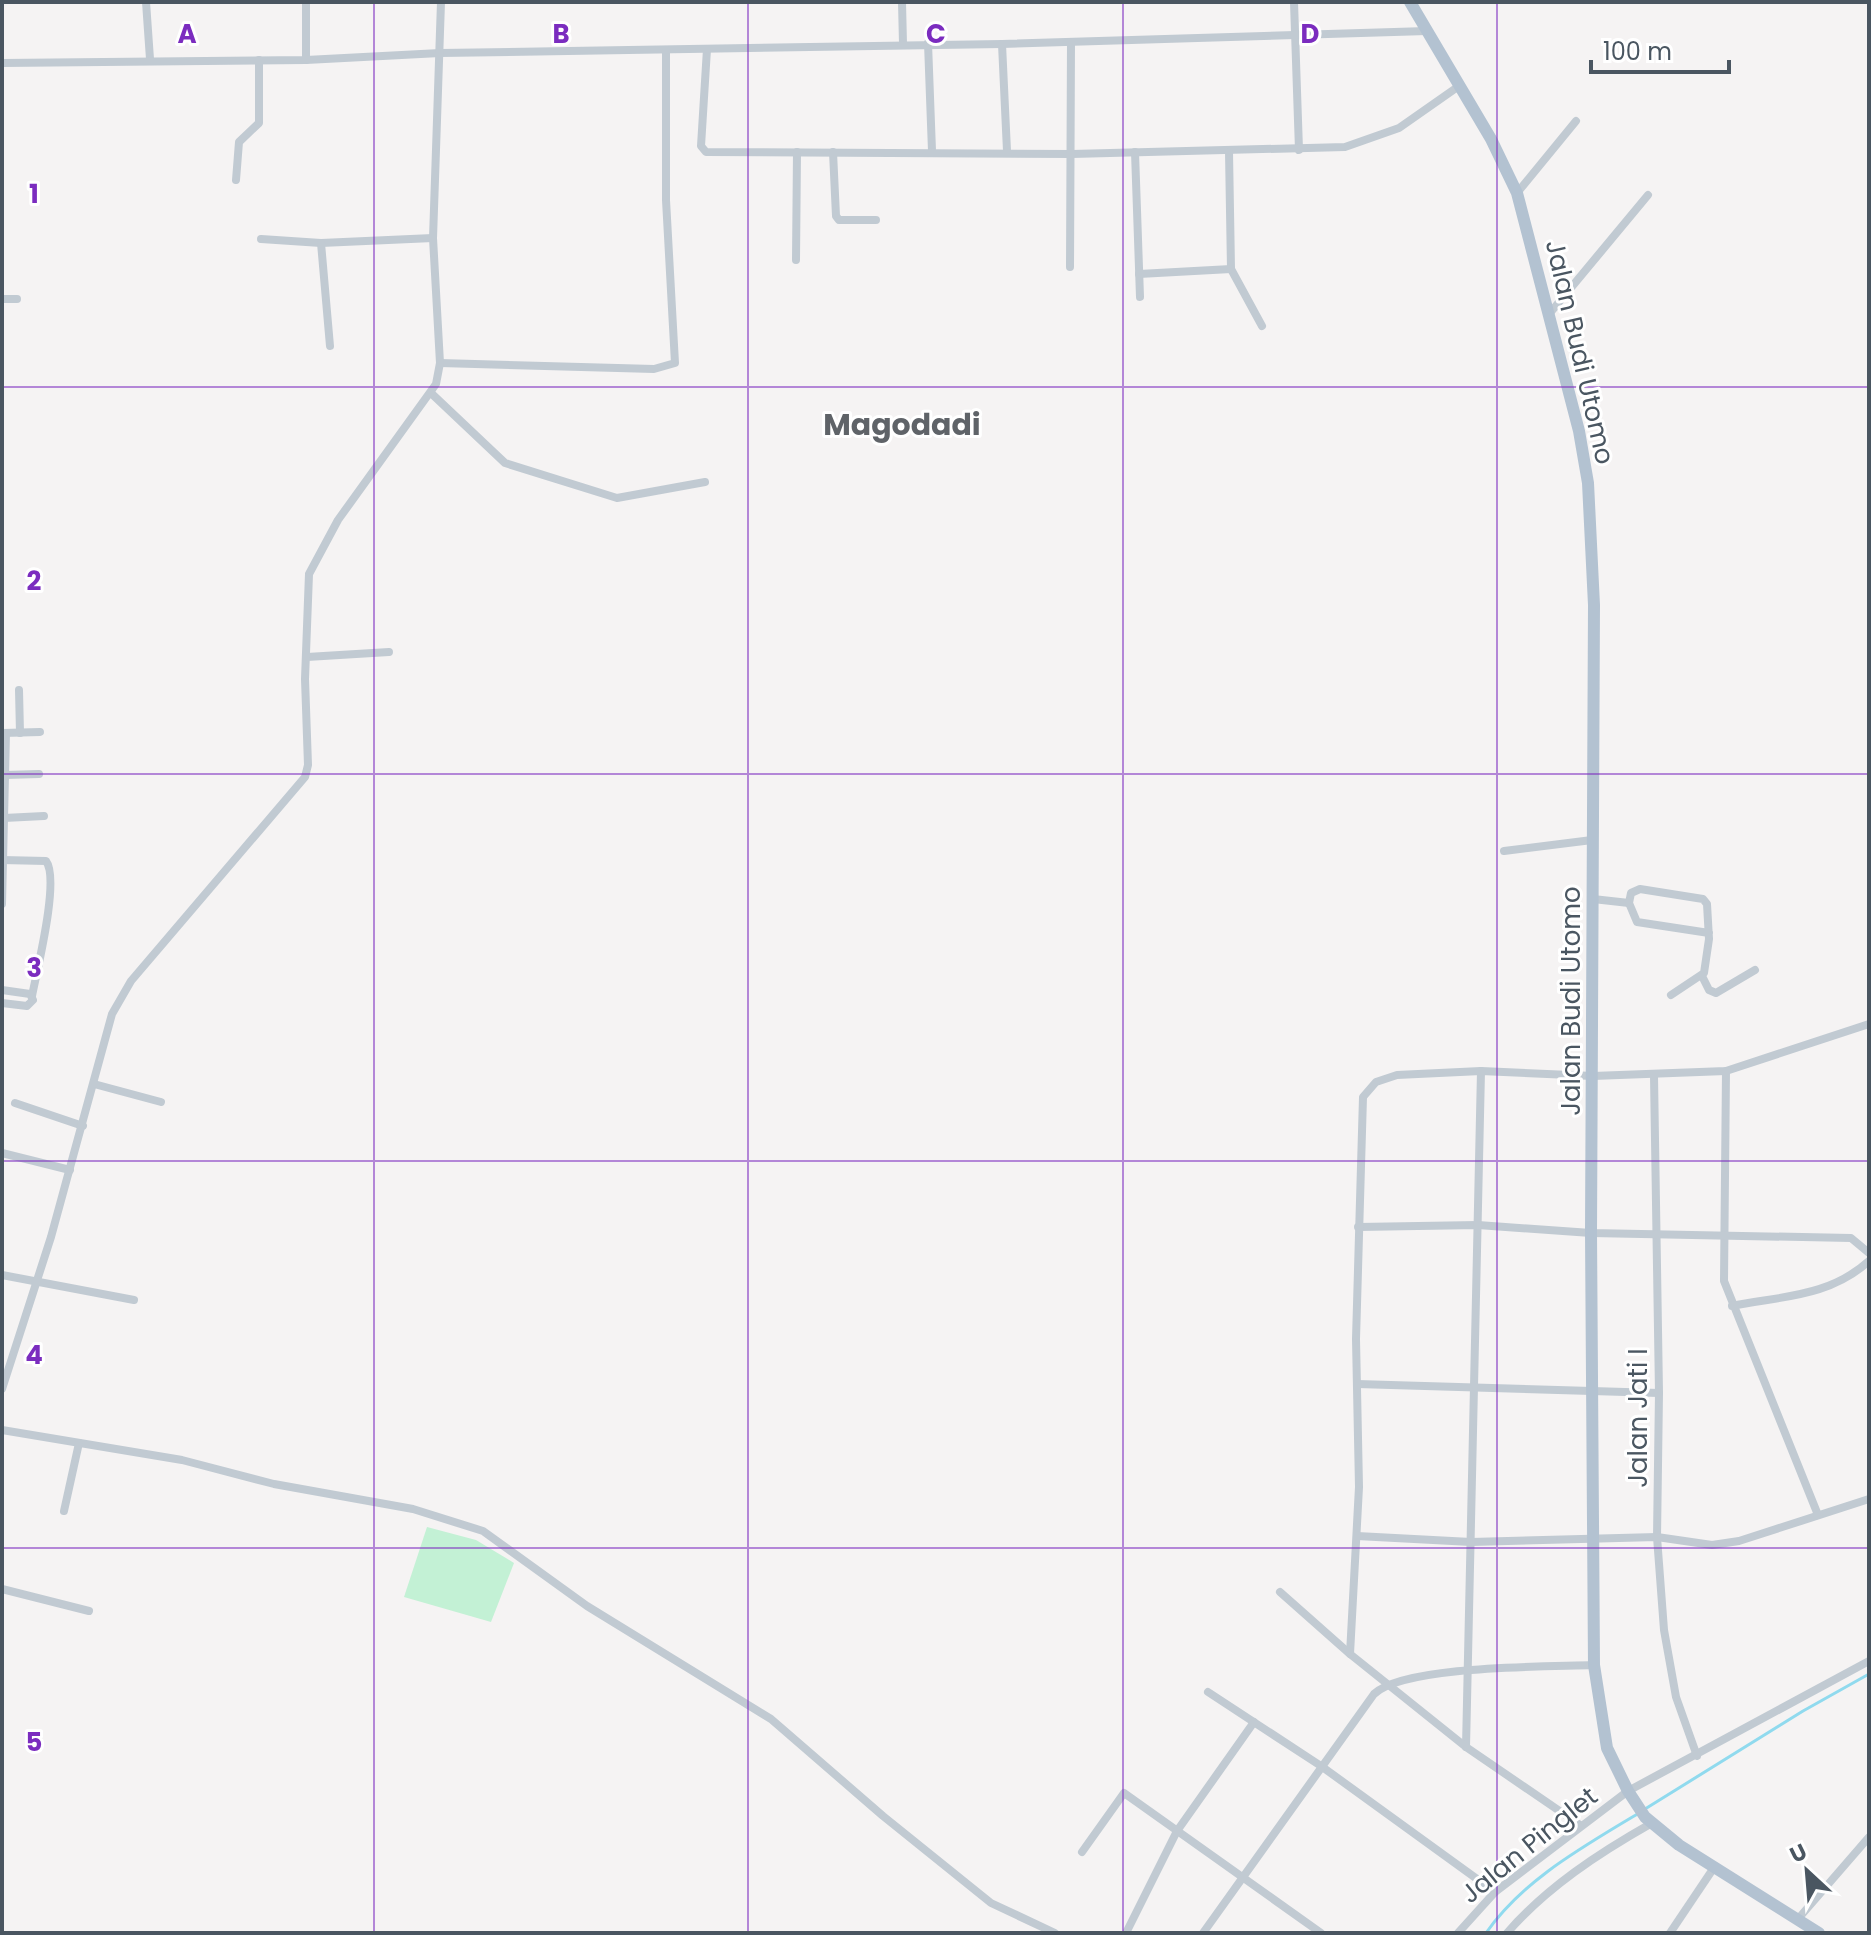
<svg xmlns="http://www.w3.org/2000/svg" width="1871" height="1935" font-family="Poppins,sans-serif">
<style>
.green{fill:#c3f1d5}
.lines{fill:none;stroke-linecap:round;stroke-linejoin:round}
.stream{stroke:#90daee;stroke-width:3}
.street{stroke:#c1cad2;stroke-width:8}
.primary{stroke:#b3c2d1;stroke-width:12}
.grid{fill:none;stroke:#7b2cbf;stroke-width:2;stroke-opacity:0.55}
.labels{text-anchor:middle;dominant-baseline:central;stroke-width:6;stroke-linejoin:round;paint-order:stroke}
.street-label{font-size:26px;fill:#4a5661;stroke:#fff}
.quarter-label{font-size:30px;font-weight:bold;fill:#5f6368;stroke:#fff}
.grid-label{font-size:26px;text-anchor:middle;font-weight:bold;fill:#7b2cbf;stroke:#fff;stroke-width:6;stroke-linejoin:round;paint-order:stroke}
</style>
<rect width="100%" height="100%" fill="#f5f3f3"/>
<polygon class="green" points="427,1527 476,1540 514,1563 491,1622 404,1597"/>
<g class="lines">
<g class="stream">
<polyline points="1645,1809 1803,1711 1869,1674"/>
<path d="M1486,1933C1524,1879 1583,1847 1639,1813"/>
</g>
<g class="street">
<polyline points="146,2 150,59"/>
<polyline points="306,2 306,60"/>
<polyline points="902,2 903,44"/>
<polyline points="1294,2 1299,150"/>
<polyline points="928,43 932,151"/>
<polyline points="1002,44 1007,151"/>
<polyline points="707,49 701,146 706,152 1072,154 1345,147 1399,128 1459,86"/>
<polyline points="2,63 306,60 440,53 1002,44 1427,31"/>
<polyline points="833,152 836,216 839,220 876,220"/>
<polyline points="1135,152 1140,297"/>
<polyline points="1229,152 1231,269 1262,326"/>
<polyline points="236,180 239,142 259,123 259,60"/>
<polyline points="1517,193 1576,121"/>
<polyline points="261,239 321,243 433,238"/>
<polyline points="321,243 330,346"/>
<polyline points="796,260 797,152"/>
<polyline points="1070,267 1071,42"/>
<polyline points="1139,274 1231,269"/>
<polyline points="2,299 17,299"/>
<polyline points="1550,313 1648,195"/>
<polyline points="440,363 654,369 675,363 666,200 666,50"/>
<polyline points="432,394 505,463 617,498 705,482"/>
<polyline points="307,657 389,652"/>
<polyline points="19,690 20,733"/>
<polyline points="3,733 40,732"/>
<polyline points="5,775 39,774"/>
<polyline points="4,818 44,816"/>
<polyline points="1504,851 1592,840"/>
<path d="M2,860L46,861C60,879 37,970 32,996"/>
<polyline points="1593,899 1629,903"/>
<polyline points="2,904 6,733"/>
<polyline points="1702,976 1709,990 1716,993 1755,970"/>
<polyline points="2,990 30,994 33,1000 27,1006 2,1003"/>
<polyline points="1671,995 1704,973 1709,939 1707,904 1703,899 1640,889 1631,893 1629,903 1637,922 1709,933"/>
<polyline points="1726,1071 1724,1281 1818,1515"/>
<polyline points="1654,1076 1659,1393 1657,1537 1664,1630 1676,1697 1697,1756"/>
<polyline points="94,1084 161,1102"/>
<polyline points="15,1103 83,1126"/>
<polyline points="2,1153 70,1170"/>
<polyline points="1358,1227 1478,1225 1591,1233 1851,1238 1869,1253"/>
<polyline points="2,1275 134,1300"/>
<path d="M1732,1306C1782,1296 1829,1297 1869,1261"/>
<polyline points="1357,1384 1659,1393"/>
<polyline points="2,1389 51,1237 112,1014 131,981 305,777 308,765 305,679 309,574 338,520 436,384 440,363 433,238 441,2"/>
<polyline points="2,1430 182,1460 274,1484 413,1509 483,1531 587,1606 771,1719 883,1816 991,1903 1055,1933"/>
<polyline points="64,1511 79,1443"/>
<polyline points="1357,1536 1471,1542 1657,1537 1712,1545 1739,1541 1869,1499"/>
<polyline points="2,1589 89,1611"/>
<polyline points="1280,1592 1350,1654"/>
<polyline points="1208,1692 1321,1766 1495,1892"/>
<polyline points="1466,1747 1481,1071"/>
<polyline points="1580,1825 1466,1747 1350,1654 1359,1487 1356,1339 1363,1097 1376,1082 1397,1075 1481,1071 1593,1076 1726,1071 1869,1024"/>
<polyline points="1082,1852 1124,1793 1321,1933"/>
<polyline points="1798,1919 1869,1837"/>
<polyline points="1126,1933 1177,1831 1254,1722"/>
<path d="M1203,1933L1374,1694C1404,1665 1549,1667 1594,1665"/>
<polyline points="1458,1933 1495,1892 1628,1791 1869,1661"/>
<path d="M1507,1933C1547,1887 1599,1853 1652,1823"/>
<polyline points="1670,1933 1715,1866"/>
</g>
<polyline class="primary" points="1410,2 1491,139 1517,193 1579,431 1588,483 1594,605 1591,1233 1594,1665 1607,1748 1628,1791 1645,1817 1679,1845 1819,1933"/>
</g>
<path class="grid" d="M374,2V1933M748,2V1933M1123,2V1933M1497,2V1933M2,387H1869M2,774H1869M2,1161H1869M2,1548H1869"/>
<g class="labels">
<g class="street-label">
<text transform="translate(1580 352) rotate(77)">Jalan Budi Utomo</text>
<text transform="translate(1571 1001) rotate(-90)">Jalan Budi Utomo</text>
<text transform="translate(1638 1418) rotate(-90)">Jalan Jati I</text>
<text transform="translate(1529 1845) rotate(-39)">Jalan Pinglet</text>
</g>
<g class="quarter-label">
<text x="902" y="424">Magodadi</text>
</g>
</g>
<g class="grid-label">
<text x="187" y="43">A</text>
<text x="561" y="43">B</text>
<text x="936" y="43">C</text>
<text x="1310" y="43">D</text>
<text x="34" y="203">1</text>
<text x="34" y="590">2</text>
<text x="34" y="977">3</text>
<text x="34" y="1364">4</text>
<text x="34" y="1751">5</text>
</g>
<rect width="1871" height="1935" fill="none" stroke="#4a5661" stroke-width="8"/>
<g transform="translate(1807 1871) rotate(334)" stroke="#ffffff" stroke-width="6" paint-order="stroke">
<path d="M0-6L14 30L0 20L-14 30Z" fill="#4a5661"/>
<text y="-12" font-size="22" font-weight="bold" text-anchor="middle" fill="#4a5661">U</text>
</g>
<path d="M1591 60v12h138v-12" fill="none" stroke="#4a5661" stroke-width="4"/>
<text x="1603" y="60" font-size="24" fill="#4a5661" stroke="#ffffff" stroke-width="6" paint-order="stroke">100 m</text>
</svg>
